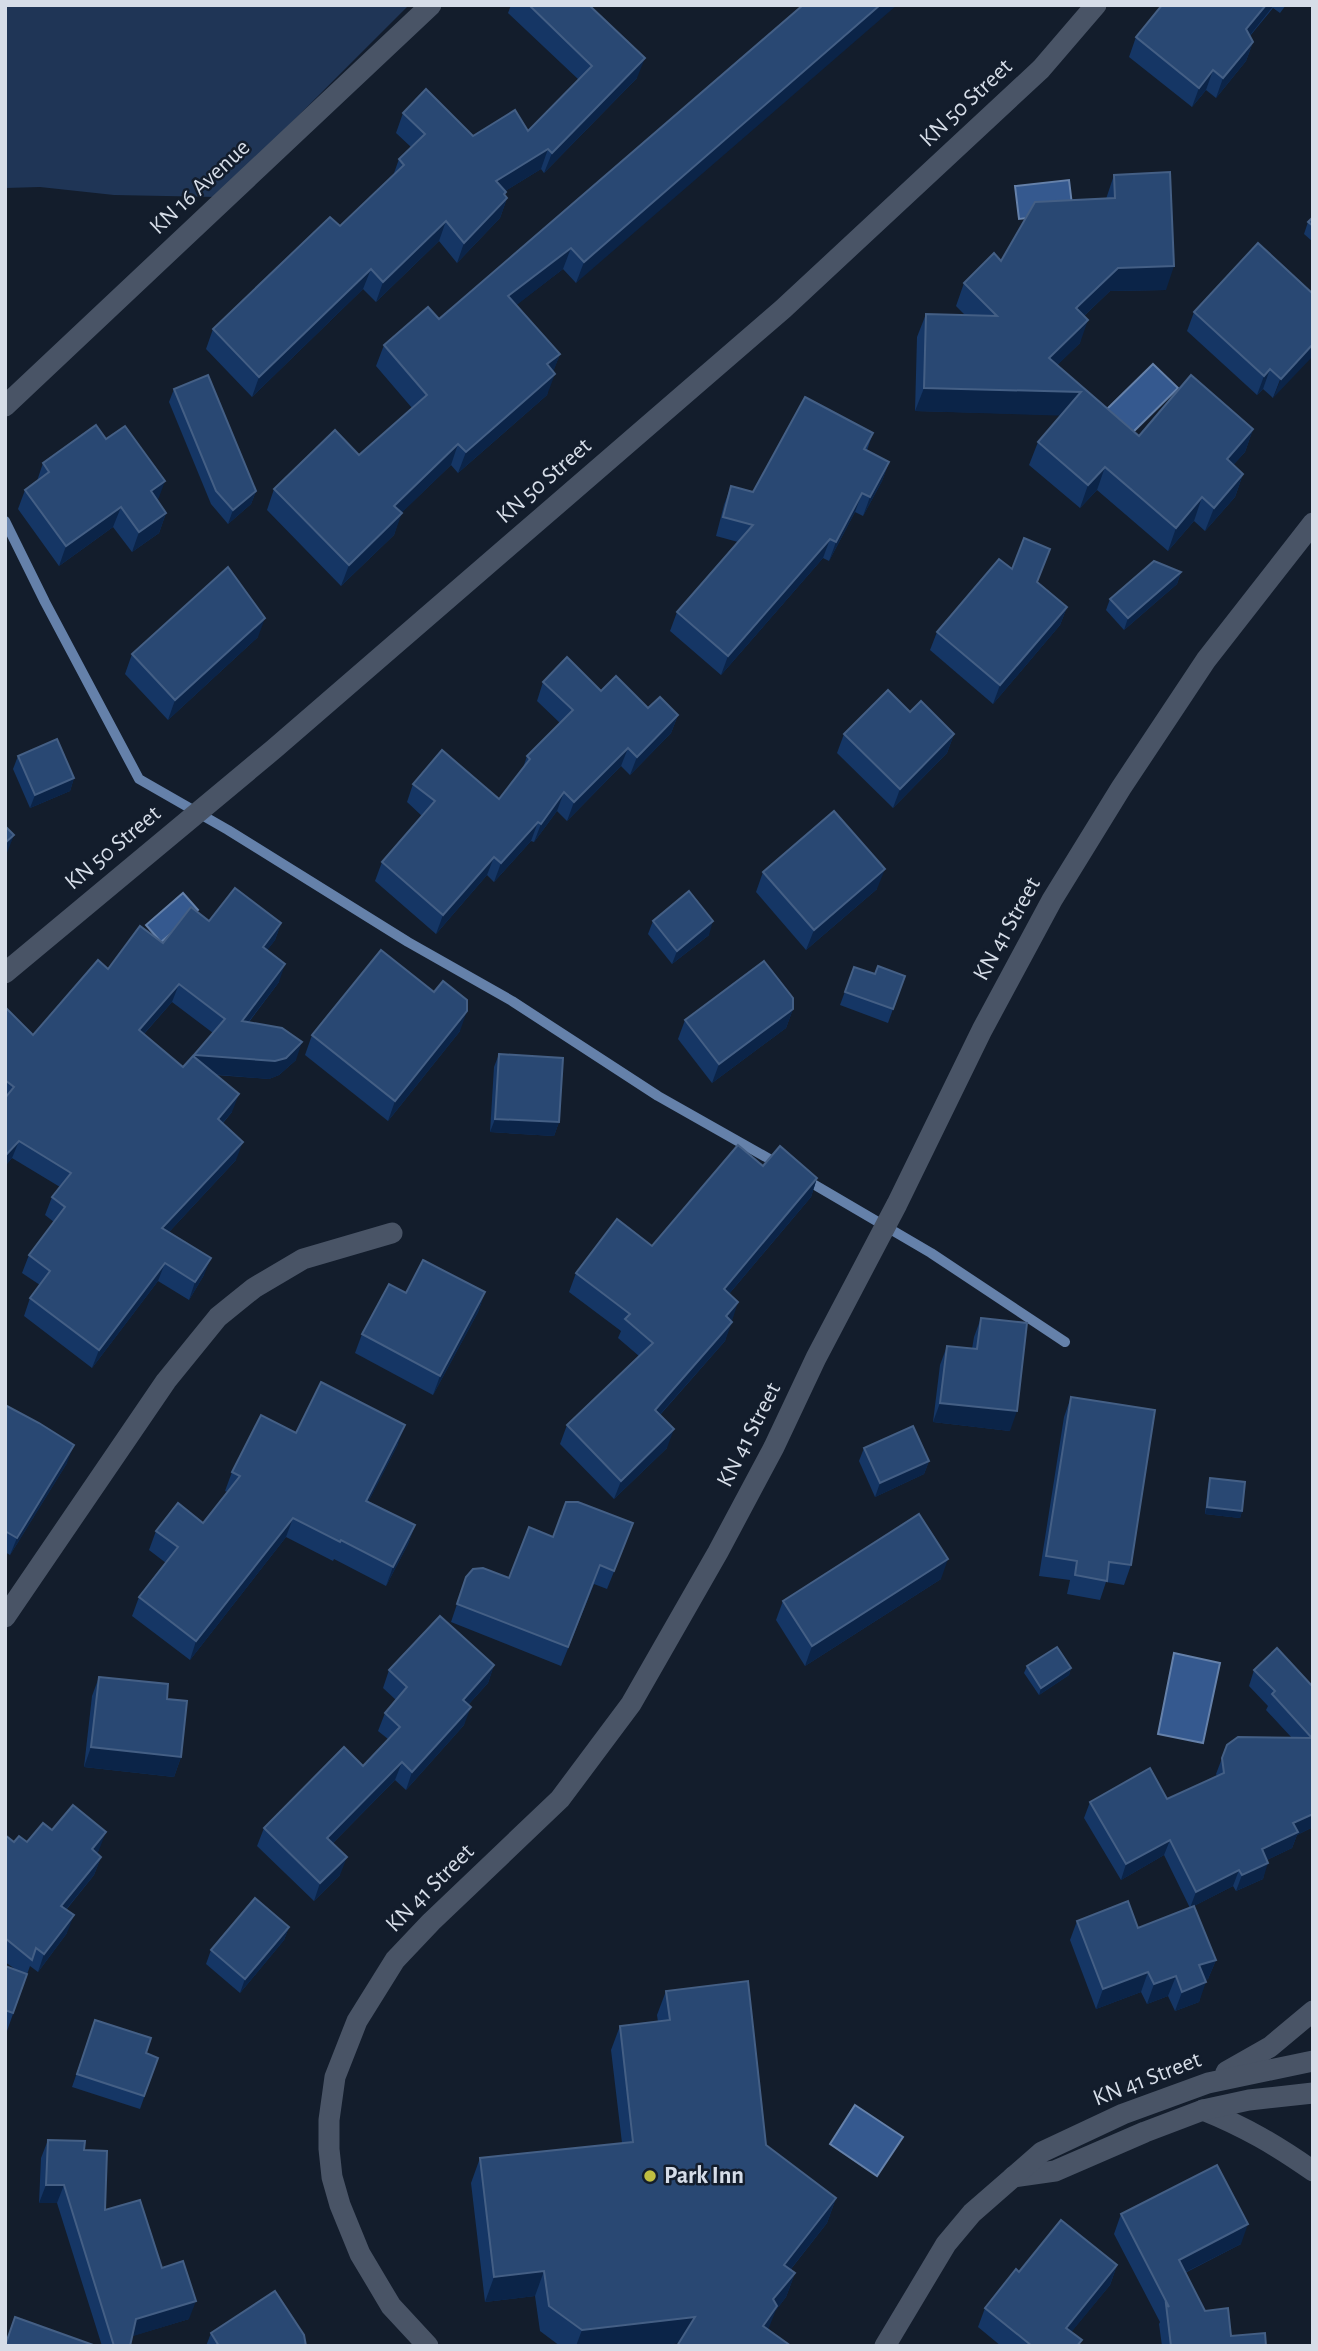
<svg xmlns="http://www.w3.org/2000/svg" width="1318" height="2351" font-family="'Alegreya Sans',sans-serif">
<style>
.green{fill:#1f3556}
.water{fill:#35598f;stroke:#6581aa;stroke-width:2}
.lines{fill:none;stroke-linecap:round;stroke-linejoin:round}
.stream{stroke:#6581aa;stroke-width:10}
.minor{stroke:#495466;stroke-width:21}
.secondary{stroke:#495466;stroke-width:21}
.wall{fill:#153665;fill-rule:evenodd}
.shaded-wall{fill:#0b2448}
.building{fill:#294873;stroke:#445f85;stroke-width:2}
.poi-dot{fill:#c0be41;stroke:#131d2c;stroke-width:2.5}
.labels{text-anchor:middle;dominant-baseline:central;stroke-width:5;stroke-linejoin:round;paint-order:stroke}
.street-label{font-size:24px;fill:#d6dde8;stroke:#131d2c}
.poi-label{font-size:24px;font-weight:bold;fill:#d6dde8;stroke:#131d2c;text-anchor:start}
</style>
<rect width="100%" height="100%" fill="#131d2c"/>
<polygon class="green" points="5,5 409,5 217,197 114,195 40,187 5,188"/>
<g class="water">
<polygon points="1069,180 1073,213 1019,219 1015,186"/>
<polygon points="1153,364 1178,388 1132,433 1107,409"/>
<polygon points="183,893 198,910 161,942 146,925"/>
<polygon points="1174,1653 1220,1663 1203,1743 1158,1734"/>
<polygon points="855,2105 903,2137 877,2176 830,2144"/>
</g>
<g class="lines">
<g class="stream">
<polyline points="5,521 45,602 139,779 228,830 408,942 512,1001 658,1096 780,1165"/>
<polyline points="803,1178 931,1253 1065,1342"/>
</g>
<g class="minor">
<polyline points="5,406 431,5"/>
<polyline points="5,973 274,749 783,309 1041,69 1096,5"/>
<polyline points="5,1617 166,1381 218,1317 254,1288 303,1259 392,1233"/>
</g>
<g class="secondary">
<polyline points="1226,2072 1270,2047 1313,2011"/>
<path d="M1203,2110C1245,2127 1276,2145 1313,2171"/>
<polyline points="1013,2177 1055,2171 1145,2132 1203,2110 1249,2100 1313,2093"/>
<polyline points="428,2346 391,2306 360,2254 340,2205 332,2177 329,2149 329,2120 335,2077 357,2021 395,1960 431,1922 560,1799 631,1704 718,1552 774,1447 816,1358 897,1204 982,1030 1052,900 1121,788 1206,660 1313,523"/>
<polyline points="885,2346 946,2244 972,2213 1042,2152 1123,2114 1208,2083 1313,2061"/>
</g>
</g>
<g class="wall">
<polygon points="511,5 589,5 637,78 544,173 541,169 505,191 505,195 507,198 500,218 457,263 439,241 376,302 363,289 252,397 206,349 213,329 340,226 393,176 399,159 411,147 396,133 403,113 473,136 528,131 579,80 508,13"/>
<polygon points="803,5 576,283 563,269 516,305 560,354 553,371 547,395 458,473 451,465 401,513 394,535 341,586 267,510 274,489 359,455 412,408 376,366 384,345 439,319"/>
<polygon points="1192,5 1286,5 1280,13 1273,8 1250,36 1253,42 1246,61 1216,98 1206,90 1192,107 1129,57 1136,37"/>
<polygon points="1114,175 1166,290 1110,291 1084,316 1080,343 1057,365 1139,436 1253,429 1245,452 1233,465 1243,474 1235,497 1205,531 1194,521 1168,551 1097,490 1080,508 1029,465 1038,442 1061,415 915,411 917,337 926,314 965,315 956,306 964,283 1106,199"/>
<polygon points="1313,217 1313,242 1304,234 1308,222"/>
<polygon points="1313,294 1273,398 1263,389 1257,395 1187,331 1194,312"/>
<polygon points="174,389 256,491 251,504 228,524 211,504 169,402"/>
<polygon points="873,433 867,450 889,462 882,481 863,516 855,512 829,561 823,558 721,675 670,631 677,612 738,542 716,536 724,505 731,486 753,492"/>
<polygon points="106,439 158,501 166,513 159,533 132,552 113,527 59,566 18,509 25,490 37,481 43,463"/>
<polygon points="1012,569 1038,582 1067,607 1060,625 993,704 930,650 937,632"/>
<polygon points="1181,572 1177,584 1124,630 1106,610 1110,599"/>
<polygon points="258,637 168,720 125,674 132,654"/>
<polygon points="543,682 601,691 648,708 678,715 671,733 630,775 621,766 567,821 557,811 534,842 531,841 494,882 487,875 436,934 375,881 382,862 422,816 407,802 413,784 499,799 523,768 527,756 560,723 537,701"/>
<polygon points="910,712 954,734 947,753 893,808 837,753 844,734"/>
<polygon points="18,756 74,778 70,791 30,808 13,769"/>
<polygon points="763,872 877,889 806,950 756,892"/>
<path d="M209,921L281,923L275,940L267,950L279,982L249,1022L296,1060L279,1075L269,1079L216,1075L232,1112L223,1123L236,1160L169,1232L204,1275L189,1300L158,1281L92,1368L24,1316L30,1298L40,1285L22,1273L29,1255L54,1222L45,1215L52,1197L60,1187L12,1158L5,1166V1007L33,1035L108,969ZM172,1002L213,1033L183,1067L144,1034Z"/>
<polygon points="653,921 709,935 672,964 648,934"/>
<polygon points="854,967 875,974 905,976 888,1023 840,1005"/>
<polygon points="793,1009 786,1028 712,1083 678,1039 685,1020"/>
<polygon points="460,1031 388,1121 305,1055 312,1035"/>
<polygon points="499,1054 559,1122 554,1136 490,1132 494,1067"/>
<polygon points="763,1166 817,1178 811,1197 729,1294 731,1321 725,1341 660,1415 667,1448 614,1499 560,1444 567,1425 639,1356 618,1338 621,1331 569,1292 576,1273 652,1246"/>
<polygon points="485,1292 478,1312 433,1395 355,1353 362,1334 406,1293"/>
<polygon points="981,1318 1010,1431 933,1422 940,1365 947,1346 972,1349 974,1337"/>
<polygon points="1071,1397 1131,1565 1124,1585 1106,1582 1100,1600 1067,1594 1070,1580 1039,1576 1064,1417"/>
<polygon points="5,1405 67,1463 10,1555 5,1552"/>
<polygon points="296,1433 398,1444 368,1502 415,1525 408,1544 386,1586 334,1559 333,1561 286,1537 190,1660 132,1616 139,1597 166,1563 149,1550 156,1531 203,1523 227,1492 225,1491 232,1472"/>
<polygon points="864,1448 929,1461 924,1474 875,1497 859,1461"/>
<polygon points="1210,1478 1242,1511 1240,1518 1205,1514 1208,1485"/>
<polygon points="553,1537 626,1542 607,1589 594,1584 561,1666 451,1622 466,1577 509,1578"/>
<polygon points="941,1579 805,1666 776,1620 783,1601"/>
<polygon points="494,1665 488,1683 468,1705 464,1725 406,1790 395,1780 333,1843 340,1875 314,1901 257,1846 264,1828 363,1766 388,1739 378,1731 385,1713 396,1700 383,1688 389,1670"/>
<polygon points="1027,1666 1071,1668 1069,1675 1039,1695 1024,1673"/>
<polygon points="1254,1670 1313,1687 1313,1827 1297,1835 1292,1848 1267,1860 1263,1879 1236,1891 1233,1886 1190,1908 1164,1855 1121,1880 1084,1818 1090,1802 1167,1799 1217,1776 1216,1774 1227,1745 1292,1738 1266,1710 1268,1706 1249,1686"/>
<polygon points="99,1677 167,1699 181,1757 174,1777 84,1767 92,1696"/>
<polygon points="52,1830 99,1850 97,1853 101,1857 94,1875 66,1910 67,1933 38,1972 30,1966 7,2031 5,2030 5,1966 15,1969 5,1962 5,1835 14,1842 27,1842"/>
<polygon points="1077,1921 1138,1928 1216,1960 1208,1979 1205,1980 1199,2002 1175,2011 1168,1996 1147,2004 1141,1992 1096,2009 1070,1940"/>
<polygon points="289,1927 284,1940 240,1993 206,1964 211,1950"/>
<polygon points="666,1991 766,2145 836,2198 827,2223 791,2269 795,2273 786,2297 776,2310 678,2343 654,2346 560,2346 540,2331 535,2296 485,2302 471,2183 480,2158 622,2143 611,2050 620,2026 658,2022 657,2015"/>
<polygon points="95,2020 146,2053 158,2058 140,2109 72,2087"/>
<polygon points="48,2140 84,2150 105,2210 162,2268 189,2319 132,2336 130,2346 102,2346 57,2203 39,2203 41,2158"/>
<polygon points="1121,2214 1241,2244 1185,2273 1205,2311 1231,2336 1266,2346 1162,2346 1159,2324 1160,2322 1114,2234"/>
<polygon points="1117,2265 1110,2285 1071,2332 1080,2346 1001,2346 978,2327 985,2308 1019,2272"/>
<polygon points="211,2333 306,2346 206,2346"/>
</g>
<g class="shaded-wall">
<polygon points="880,5 897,5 576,283 584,262"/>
<polygon points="1266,5 1274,5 1239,49 1246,29"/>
<polygon points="1253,42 1246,61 1216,98 1223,78"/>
<polygon points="645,58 637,78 544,173 552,153"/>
<polygon points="1213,70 1206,90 1192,107 1199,88"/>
<polygon points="548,149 541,169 489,201 496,181"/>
<polygon points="506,192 501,205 507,198 500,218 457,263 464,243"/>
<polygon points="446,221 439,241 376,302 383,282"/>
<polygon points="571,248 563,269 500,318 508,296"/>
<polygon points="1174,266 1166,290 1110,291 1068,331 1076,308 1118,268"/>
<polygon points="371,269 363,289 252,397 259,377"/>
<polygon points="1088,320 1080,343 1041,381 1049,358"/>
<polygon points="1313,344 1313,356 1273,398 1281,379"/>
<polygon points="560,354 552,375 547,364"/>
<polygon points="1270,369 1263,389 1257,395 1264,376"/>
<polygon points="555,374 547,395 458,473 466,452"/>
<polygon points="924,388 1081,392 1073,416 915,411"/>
<polygon points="1253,429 1245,452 1218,482 1227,459"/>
<polygon points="458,444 451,465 387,527 394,506"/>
<polygon points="889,462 882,481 863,516 870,497"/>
<polygon points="1105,467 1097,490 1080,508 1088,485"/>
<polygon points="1243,474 1235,497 1205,531 1214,508"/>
<polygon points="165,481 158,500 144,510 151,491"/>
<polygon points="256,491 251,504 228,524 233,510"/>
<polygon points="862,493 855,512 829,561 836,542"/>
<polygon points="1202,497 1194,521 1168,551 1176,528"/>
<polygon points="121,507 113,527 59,566 66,546"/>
<polygon points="166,513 159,533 132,552 139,532"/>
<polygon points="402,513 394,535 341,586 349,565"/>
<polygon points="830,539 823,558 721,675 728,656"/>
<polygon points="1181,572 1177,584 1124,630 1128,618"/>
<polygon points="1067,607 1060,625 993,704 1000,685"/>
<polygon points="265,618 258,637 168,720 175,700"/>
<polygon points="678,715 671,733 630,775 637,757"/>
<polygon points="954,734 947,753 893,808 900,789"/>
<polygon points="628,748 621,766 567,821 574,802"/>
<polygon points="74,778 70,791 30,808 35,795"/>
<polygon points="564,792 557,811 534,842 541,824"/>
<polygon points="538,822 531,841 494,882 501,863"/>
<polygon points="14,835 7,853 5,855 5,843"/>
<polygon points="494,857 487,875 436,934 443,915"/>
<polygon points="885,869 877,889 806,950 814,930"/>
<polygon points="713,921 709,935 672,964 677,951"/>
<polygon points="281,923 275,940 256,965 263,947"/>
<polygon points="285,964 279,982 236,1038 242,1021"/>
<polygon points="179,984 172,1002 132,1047 139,1030"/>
<polygon points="793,1009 786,1028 712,1083 719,1064"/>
<polygon points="467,1011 460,1031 388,1121 395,1101"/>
<polygon points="302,1042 296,1060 279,1075 269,1079 188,1072 194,1055"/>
<polygon points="239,1094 232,1112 211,1136 218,1119"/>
<polygon points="495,1119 559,1122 554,1136 490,1132"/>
<polygon points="19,1141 12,1158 5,1166 5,1156"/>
<polygon points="243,1142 236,1160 156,1246 162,1228"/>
<polygon points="817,1178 811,1197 717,1308 724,1289"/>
<polygon points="211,1258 204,1275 189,1300 195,1282"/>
<polygon points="165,1263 158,1281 92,1368 99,1350"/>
<polygon points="485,1292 478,1312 433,1395 440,1376"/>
<polygon points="738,1302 732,1321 726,1316"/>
<polygon points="732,1322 725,1341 648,1428 655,1410"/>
<polygon points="940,1403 1017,1411 1010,1431 933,1422"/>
<polygon points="405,1425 398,1444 359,1520 366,1501"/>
<polygon points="674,1429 667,1448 614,1499 621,1481"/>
<polygon points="74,1445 67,1463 10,1555 17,1538"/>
<polygon points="929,1461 924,1474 875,1497 880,1483"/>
<polygon points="1207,1507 1242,1511 1240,1518 1205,1514"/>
<polygon points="293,1518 286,1537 190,1660 196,1641"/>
<polygon points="415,1525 408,1544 386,1586 393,1567"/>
<polygon points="948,1559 941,1579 805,1666 812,1646"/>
<polygon points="494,1665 488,1683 456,1718 463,1700"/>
<polygon points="1071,1668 1069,1675 1039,1695 1041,1688"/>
<polygon points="471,1707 464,1725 406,1790 412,1772"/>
<polygon points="91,1747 181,1757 174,1777 84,1767"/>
<polygon points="402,1762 395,1780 320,1856 327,1838"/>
<polygon points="1313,1814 1313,1827 1297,1835 1292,1848 1256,1865 1262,1849 1293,1823"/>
<polygon points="106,1832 99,1850 85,1868 92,1849"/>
<polygon points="1170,1840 1164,1855 1121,1880 1126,1864"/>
<polygon points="101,1857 94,1875 54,1924 61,1906"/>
<polygon points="347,1857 340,1875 314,1901 320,1883"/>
<polygon points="1268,1863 1263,1879 1236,1891 1242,1875"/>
<polygon points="1239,1870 1233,1886 1190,1908 1196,1892"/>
<polygon points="74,1915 67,1933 38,1972 44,1954"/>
<polygon points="289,1927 284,1940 240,1993 245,1979"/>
<polygon points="1216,1960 1208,1979 1192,1985 1199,1965"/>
<polygon points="1148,1972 1141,1992 1096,2009 1103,1989"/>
<polygon points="1176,1976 1168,1996 1147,2004 1154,1984"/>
<polygon points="1206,1982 1199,2002 1175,2011 1182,1992"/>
<polygon points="46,2185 64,2185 57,2203 39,2203"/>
<polygon points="836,2198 827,2223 775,2289 784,2265"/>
<polygon points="1248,2224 1241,2244 1172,2279 1179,2260"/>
<polygon points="1117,2265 1110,2285 1060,2346 1066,2328"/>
<polygon points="544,2271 535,2296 485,2302 494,2277"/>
<polygon points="795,2273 786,2297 776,2310 768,2330 756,2346 773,2299"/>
<polygon points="196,2301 189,2319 130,2337 136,2319"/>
<polygon points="695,2317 686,2342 654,2346 576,2346 582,2330"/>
</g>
<g class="building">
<polygon points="529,5 589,5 645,58 552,153 548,149 496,181 506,192 504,194 507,198 464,243 446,221 383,282 371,269 259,377 213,329 330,217 340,226 404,165 399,159 425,134 403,113 426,89 473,136 515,110 528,131 592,66"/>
<polygon points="803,5 880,5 584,262 571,248 508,296 560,354 547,364 555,374 466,452 458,444 394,506 402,513 349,565 274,489 335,430 359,455 427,395 384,345 428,307 439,319"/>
<polygon points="1162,5 1191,6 1266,5 1246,29 1253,42 1223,78 1213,70 1199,88 1136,37"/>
<polygon points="1170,172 1174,266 1118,268 1076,308 1088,320 1049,358 1139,436 1191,375 1253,429 1227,459 1243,474 1214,508 1202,497 1176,528 1105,467 1088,485 1038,442 1081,392 924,388 926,314 997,316 964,283 994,253 1001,261 1035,202 1115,198 1114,175"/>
<polygon points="1313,217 1313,226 1308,222"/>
<polygon points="1258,243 1313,294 1313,344 1281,379 1270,369 1264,376 1194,312"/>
<polygon points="208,375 256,491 233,510 216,491 174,389"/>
<polygon points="805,397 873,433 864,449 889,462 870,497 862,493 836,542 830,539 728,656 677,612 753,525 723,517 731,486 753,492"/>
<polygon points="96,425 106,439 125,426 165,481 151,491 166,513 139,532 121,507 66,546 25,490 49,472 43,463"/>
<polygon points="1024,538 1050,549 1037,582 1067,607 1000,685 937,632 999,559 1012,569"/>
<polygon points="1154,561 1181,572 1128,618 1110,599"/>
<polygon points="228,567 265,618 175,700 132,654"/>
<polygon points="567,657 601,691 616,676 648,708 660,697 678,715 637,757 628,748 574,802 564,792 541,824 538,822 501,863 494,857 443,915 382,862 435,801 413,784 442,750 499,799 530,759 527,756 573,710 543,682"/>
<polygon points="888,690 910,712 921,701 954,734 900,789 844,734"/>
<polygon points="57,739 74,778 35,795 18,756"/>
<polygon points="834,811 885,869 814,930 763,872"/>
<polygon points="5,826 14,835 5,843"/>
<polygon points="235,888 281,923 263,947 285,964 242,1021 282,1028 302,1042 286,1058 275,1061 194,1055 225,1019 179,984 139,1030 183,1067 193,1056 239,1094 218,1119 243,1142 162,1228 211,1258 195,1282 165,1263 99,1350 30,1298 50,1271 29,1255 65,1207 52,1197 71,1173 19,1141 5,1156 5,1098 14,1087 5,1080 5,1007 33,1035 98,960 108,969 140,926 163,943 191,907 209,921"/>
<polygon points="689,891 713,921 677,951 653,921"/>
<polygon points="381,950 434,992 443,981 467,1000 467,1011 395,1101 312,1035"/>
<polygon points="764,961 793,998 793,1009 719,1064 685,1020"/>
<polygon points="878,966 905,976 893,1009 845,992 854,967 875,974"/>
<polygon points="499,1054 563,1058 559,1122 495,1119"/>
<polygon points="738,1145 763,1166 780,1146 817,1178 724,1289 738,1302 726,1316 732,1322 655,1410 674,1429 621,1481 567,1425 653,1343 625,1319 630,1314 576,1273 617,1219 652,1246"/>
<polygon points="423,1260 485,1292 440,1376 362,1334 389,1284 406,1293"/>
<polygon points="981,1318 1027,1323 1017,1411 940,1403 947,1346 977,1349"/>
<polygon points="321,1382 405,1425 366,1501 415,1525 393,1567 341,1540 340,1542 293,1518 196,1641 139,1597 178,1547 156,1531 178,1503 203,1523 240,1476 232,1472 261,1415 296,1433"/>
<polygon points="1071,1397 1155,1410 1131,1565 1109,1562 1107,1581 1075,1575 1077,1561 1046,1556"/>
<polygon points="5,1405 39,1423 74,1445 17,1538 5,1531"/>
<polygon points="913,1426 929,1461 880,1483 864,1448"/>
<polygon points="1210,1478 1245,1482 1242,1511 1207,1507"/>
<polygon points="566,1502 578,1502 633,1523 614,1571 600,1565 568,1647 457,1604 466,1577 473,1569 483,1568 509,1578 529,1527 553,1537"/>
<polygon points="919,1514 948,1559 812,1646 783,1601"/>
<polygon points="440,1616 494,1665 463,1700 471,1707 412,1772 402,1762 327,1838 347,1857 320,1883 264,1828 344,1747 363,1766 400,1727 385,1713 407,1687 389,1670"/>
<polygon points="1057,1647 1071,1668 1041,1688 1027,1666"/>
<polygon points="1277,1648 1313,1687 1313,1814 1293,1823 1298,1832 1262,1849 1268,1863 1242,1875 1239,1870 1196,1892 1170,1840 1126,1864 1090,1802 1150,1768 1167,1799 1224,1773 1222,1758 1227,1745 1238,1737 1312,1738 1272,1694 1275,1691 1254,1670"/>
<polygon points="99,1677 168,1684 167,1699 187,1701 181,1757 91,1747"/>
<polygon points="73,1805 106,1832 92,1849 101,1857 61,1906 74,1915 44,1954 36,1948 32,1960 5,1938 5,1835 14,1842 19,1836 27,1842 43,1823 52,1830"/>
<polygon points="255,1898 289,1927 245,1979 211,1950"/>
<polygon points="1128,1901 1138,1928 1194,1906 1216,1960 1199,1965 1206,1982 1182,1992 1176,1976 1154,1984 1148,1972 1103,1989 1077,1921"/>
<polygon points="5,1966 27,1974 13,2013 5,2010"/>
<polygon points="748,1981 766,2145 836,2198 784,2265 795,2273 773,2299 777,2306 763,2326 791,2346 677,2346 695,2317 582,2330 549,2306 544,2271 494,2277 480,2158 633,2142 620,2026 670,2020 666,1991"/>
<polygon points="95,2020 151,2038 146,2053 158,2058 144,2096 77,2074"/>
<polygon points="48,2140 85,2141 84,2150 107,2151 105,2210 140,2200 162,2268 183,2261 196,2301 136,2319 130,2346 114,2346 64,2185 46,2185"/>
<polygon points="1217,2165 1248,2224 1179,2260 1205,2311 1228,2308 1231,2336 1265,2333 1266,2346 1171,2346 1166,2304 1169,2307 1121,2214"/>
<polygon points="1061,2220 1117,2265 1066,2328 1082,2340 1077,2346 1032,2346 985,2308 1016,2269 1019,2272"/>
<polygon points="275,2291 304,2335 306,2346 219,2346 211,2333"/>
<polygon points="15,2317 96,2346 5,2346"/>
</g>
<circle class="poi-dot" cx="650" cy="2176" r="7"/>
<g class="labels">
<g class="street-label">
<text transform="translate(966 103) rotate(-43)">KN 50 Street</text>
<text transform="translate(200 187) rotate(-43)">KN 16 Avenue</text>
<text transform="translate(544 481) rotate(-41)">KN 50 Street</text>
<text transform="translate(113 848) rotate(-40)">KN 50 Street</text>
<text transform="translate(1007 929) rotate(-61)">KN 41 Street</text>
<text transform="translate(749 1435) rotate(-63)">KN 41 Street</text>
<text transform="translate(430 1888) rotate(-45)">KN 41 Street</text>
<text transform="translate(1147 2079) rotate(-21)">KN 41 Street</text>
</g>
<g class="poi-label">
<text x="664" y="2176">Park Inn</text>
</g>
</g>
<rect width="1318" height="2351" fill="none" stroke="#d6dde8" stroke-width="14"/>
</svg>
